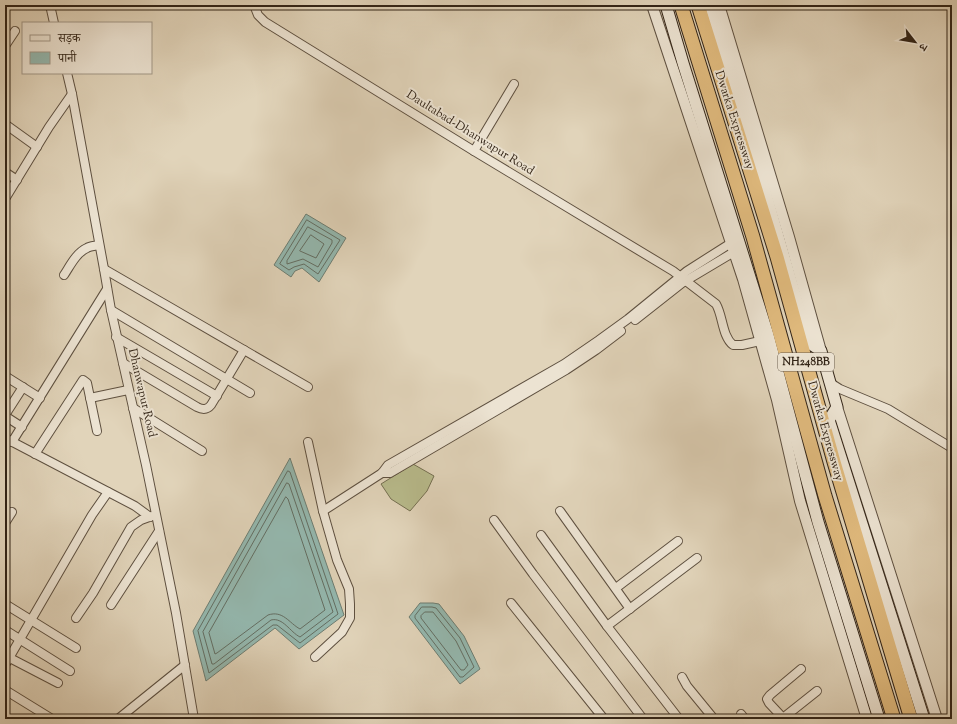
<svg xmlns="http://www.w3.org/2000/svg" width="957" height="724" font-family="'Sorts Mill Goudy','Noto Serif Devanagari',serif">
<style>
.green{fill:#b8bb8c;stroke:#757052}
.water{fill:#94b8af;stroke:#6d7d72}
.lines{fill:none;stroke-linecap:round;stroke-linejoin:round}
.shore{stroke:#636e63;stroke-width:1}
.minor-casing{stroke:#5e5040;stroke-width:10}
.tertiary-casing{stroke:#5e5040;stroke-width:12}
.secondary-casing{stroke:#322417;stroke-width:13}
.trunk-casing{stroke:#322417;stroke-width:15}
.minor{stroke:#ece3d2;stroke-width:8}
.tertiary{stroke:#ece3d2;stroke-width:10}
.secondary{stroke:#ece3d2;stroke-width:11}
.trunk{stroke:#e0ba7d;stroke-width:13}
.labels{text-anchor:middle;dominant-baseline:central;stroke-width:4;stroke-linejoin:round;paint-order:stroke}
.shield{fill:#ece3d2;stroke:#6a5d4f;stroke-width:1}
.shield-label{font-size:11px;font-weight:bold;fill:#322417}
.street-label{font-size:12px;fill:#322417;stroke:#ece3d2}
</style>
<rect width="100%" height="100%" fill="#e1d4ba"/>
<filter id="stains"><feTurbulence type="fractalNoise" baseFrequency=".005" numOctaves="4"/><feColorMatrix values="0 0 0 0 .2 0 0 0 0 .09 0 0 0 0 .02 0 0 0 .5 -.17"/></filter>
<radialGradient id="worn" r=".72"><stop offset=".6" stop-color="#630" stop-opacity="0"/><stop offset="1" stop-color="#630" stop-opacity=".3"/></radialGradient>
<polygon class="green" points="413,464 434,476 427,491 410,511 391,499 381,484"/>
<g class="water">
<polygon points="306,214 346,238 319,282 302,268 295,271 291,277 274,265"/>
<polygon points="290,458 344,615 299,649 275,628 206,681 193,631"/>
<polygon points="420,603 433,603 439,604 464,636 480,669 460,684 409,617"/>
</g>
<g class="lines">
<g class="shore">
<polygon points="307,220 340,240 318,274 304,264 294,267 289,270 280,264"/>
<polygon points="308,227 332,240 332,243 318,267 303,259 287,264 287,261"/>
<polygon points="311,235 324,244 316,258 300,251"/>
<polygon points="288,471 290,472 338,614 300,643 277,625 273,625 209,673 198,631"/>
<path d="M287,483L289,484L333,612L300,637C290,632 283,617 271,620L214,664H212L203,632Z"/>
<path d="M286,497L288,499L325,610L300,629C289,623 283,610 268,615L217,653L215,654L209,633Z"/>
<polygon points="422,607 432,607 436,608 460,638 474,667 463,677 460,677 415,618 415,616"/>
<polygon points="425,612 433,612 456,641 468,665 464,670 461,670 421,618 421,616"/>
</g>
<defs>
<g id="minor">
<polyline points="50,5 54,23"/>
<path d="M254,5L258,15L265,22L474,151L673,271L716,304C723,316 722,336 733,345H742L760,341"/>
<polyline points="5,46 15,31"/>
<polyline points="67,73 72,94 104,269 111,310 146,465 176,613 194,719"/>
<polyline points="5,124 37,147"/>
<polyline points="474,151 514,84"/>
<polyline points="5,172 17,180"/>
<polyline points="5,199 49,127 72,94"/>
<polyline points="104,269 308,387"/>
<path d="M64,275C70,266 76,253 87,248C90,246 95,246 99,245"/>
<polyline points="111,310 250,393"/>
<polyline points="635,320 682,283 734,252"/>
<polyline points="116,337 217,396"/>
<path d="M123,363L197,407C203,410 207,410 211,405L244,350"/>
<polyline points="5,376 40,398"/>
<polyline points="829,382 840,389 888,409 952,448"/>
<polyline points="90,398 128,390"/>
<polyline points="133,408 202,451"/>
<polyline points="5,415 23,387"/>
<polyline points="5,416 22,427"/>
<polyline points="5,438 135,506 150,517"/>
<polyline points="12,442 107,289"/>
<polyline points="308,442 323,511 337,560 349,589 350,604 350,618 342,632 315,657"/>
<polyline points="35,454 83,380 87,383 97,431"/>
<polyline points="382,473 390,473 566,370 596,350 621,331"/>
<polyline points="323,511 382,473 388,465 564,364 599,340 628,319 687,271 731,243"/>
<polyline points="560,511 630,609"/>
<polyline points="494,520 533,574 643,719"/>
<polyline points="5,523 12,512"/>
<polyline points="541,535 607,626 679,719"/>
<polyline points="616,588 678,541"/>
<polyline points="511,603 604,719"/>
<polyline points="5,604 76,648"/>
<polyline points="111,605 159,531"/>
<polyline points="76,618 93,593 131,527 141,520 152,516"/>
<polyline points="607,626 697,558"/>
<polyline points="5,630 70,671"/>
<polyline points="6,656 58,683"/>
<polyline points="5,665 92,515 108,492"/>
<polyline points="682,677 687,686 714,719"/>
<polyline points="5,690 52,719"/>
<polyline points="741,714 745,719"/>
<polyline points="783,718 817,691"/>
<polyline points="118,719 185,665"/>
<polyline points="784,719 769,703 767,699 770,695 801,669"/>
</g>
<g id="tertiary">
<polyline points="652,5 743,279 777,400 800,501 867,719"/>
<polyline points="719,5 789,237 821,351"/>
<polyline points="837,407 937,719"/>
</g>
<g id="secondary">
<polyline points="666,5 683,63 768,335 818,522 879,719"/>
<polyline points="710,5 745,122 809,343 821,351 837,407 829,420 924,719"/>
</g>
<g id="trunk">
<polyline points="681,5 753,237 825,496 894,719"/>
<polyline points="698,5 777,257 834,462 911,719"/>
</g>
</defs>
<use href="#minor" class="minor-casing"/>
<use href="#tertiary" class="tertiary-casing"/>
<use href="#secondary" class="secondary-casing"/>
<use href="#trunk" class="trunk-casing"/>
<use href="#minor" class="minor"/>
<use href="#tertiary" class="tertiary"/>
<use href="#secondary" class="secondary"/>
<use href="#trunk" class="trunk"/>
</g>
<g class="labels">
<rect class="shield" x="778" y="353" width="56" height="18" rx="3"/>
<g class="shield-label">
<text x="806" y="362">NH248BB</text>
</g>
<g class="street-label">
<text transform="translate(734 120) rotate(72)">Dwarka Expressway</text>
<text transform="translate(470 133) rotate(32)">Daultabad-Dhanwapur Road</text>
<text transform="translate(142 393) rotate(77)">Dhanwapur Road</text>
<text transform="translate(825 431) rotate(74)">Dwarka Expressway</text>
</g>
</g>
<rect width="957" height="724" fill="none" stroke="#e1d4ba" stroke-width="20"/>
<rect x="6" y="6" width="945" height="712" fill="none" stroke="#322417" stroke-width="2"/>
<rect x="10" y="10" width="937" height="704" fill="none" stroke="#322417"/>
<rect x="22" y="22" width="130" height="52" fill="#ece3d2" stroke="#a29787"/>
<rect x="30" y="35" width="20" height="6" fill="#ece3d2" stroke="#a29787"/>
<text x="58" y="42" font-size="12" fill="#322417">सड़क</text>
<rect x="30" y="52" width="20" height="12" fill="#94b8af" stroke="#a29787"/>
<text x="58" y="62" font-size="12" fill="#322417">पानी</text>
<g transform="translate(915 42) rotate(121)" stroke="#ece3d2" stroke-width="3" paint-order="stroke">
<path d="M0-3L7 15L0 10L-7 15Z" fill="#322417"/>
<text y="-6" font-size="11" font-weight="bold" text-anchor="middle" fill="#322417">उ</text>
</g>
<rect width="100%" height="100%" filter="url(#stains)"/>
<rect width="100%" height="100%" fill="url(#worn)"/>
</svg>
